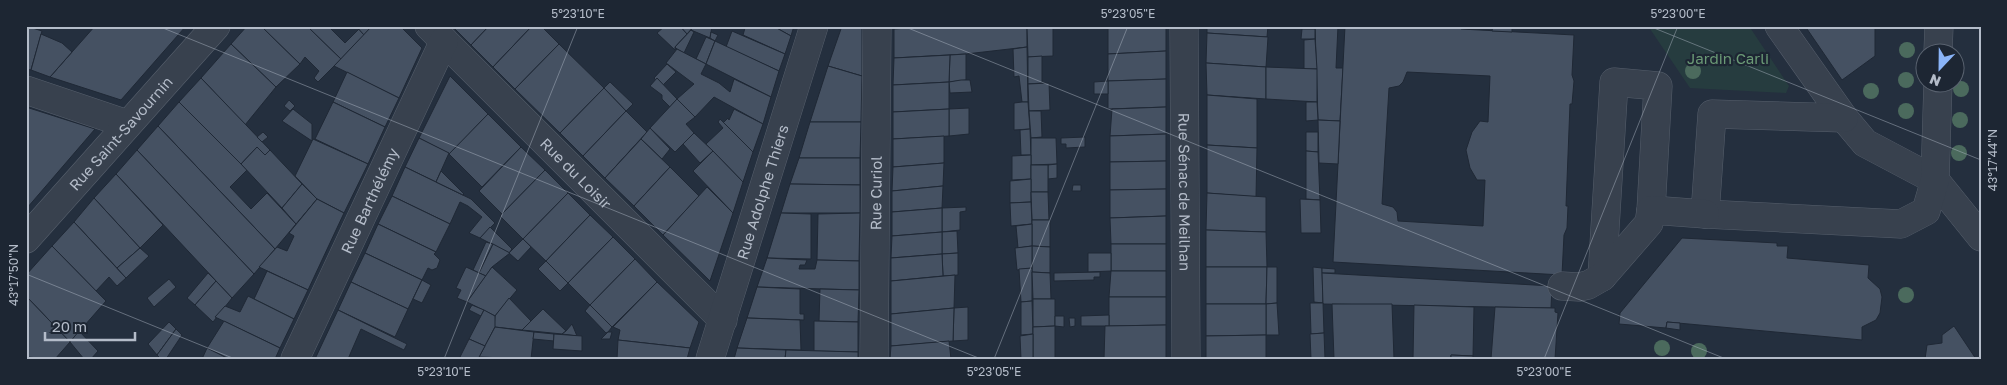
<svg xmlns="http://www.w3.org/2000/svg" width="2007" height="385" font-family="'Golos Text',sans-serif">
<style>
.green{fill:#263c3f}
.building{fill:#455162;stroke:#1f2835;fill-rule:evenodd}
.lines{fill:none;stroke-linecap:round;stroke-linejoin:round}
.minor-casing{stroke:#565f6c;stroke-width:29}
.minor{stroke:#38414e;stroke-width:28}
.tree{fill:#4b6a5d}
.ticks{fill:none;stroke:#b4bcc9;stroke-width:1;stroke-opacity:0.45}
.labels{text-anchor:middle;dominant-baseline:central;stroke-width:4.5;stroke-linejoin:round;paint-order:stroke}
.park-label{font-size:15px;fill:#6b9a76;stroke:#1d2633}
.street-label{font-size:15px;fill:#b4bcc9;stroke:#1d2633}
.neatline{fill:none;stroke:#b4bcc9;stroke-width:2}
.ticks-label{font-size:12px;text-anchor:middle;fill:#b4bcc9}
</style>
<rect width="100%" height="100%" fill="#242f3e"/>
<polygon class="green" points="1648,26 1749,26 1789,86 1786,93 1690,88"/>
<g class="building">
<polygon points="26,26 42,31 31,70 26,69"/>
<polygon points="95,26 186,26 121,100 50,77"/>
<polygon points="247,26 261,26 300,64 276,87 231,44"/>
<polygon points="261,26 307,26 341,59 318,82 314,78 319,71 305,57 300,64"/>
<polygon points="307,26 332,26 330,28 345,43 359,29 364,35 341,59"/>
<polygon points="356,26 372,26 364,35"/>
<polygon points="372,26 400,26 422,48 399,98 334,66"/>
<polygon points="452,26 489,26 471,45"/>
<polygon points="489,26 532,26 493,67 471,45"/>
<polygon points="532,26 541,26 559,44 515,89 493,67"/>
<polygon points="665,26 680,26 687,34 675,47 675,50 657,33"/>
<polygon points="680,26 694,26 687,34"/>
<polygon points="694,26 712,26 710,38 691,30"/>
<polygon points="773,26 794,26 791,36"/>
<polygon points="773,26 791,36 785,54 743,35 745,28 742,26"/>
<polygon points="862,26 862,76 828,66 842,26"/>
<polygon points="894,26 935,26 894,29"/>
<polygon points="935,26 1027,26 1027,47 966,54 894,58 894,29"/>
<polygon points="1053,26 1053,56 1028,57 1027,27"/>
<polygon points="1108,26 1166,26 1166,51 1108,54"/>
<polygon points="1207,26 1268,26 1267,37 1207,33"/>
<polygon points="1315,26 1338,26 1336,68 1343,68 1340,121 1318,120"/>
<path d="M1345,26H1461V29L1574,35L1572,75L1574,81L1572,104H1570L1566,206H1568L1567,228L1564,235L1562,275L1333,262ZM1407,72L1490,76L1488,122L1480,121L1472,132L1466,150L1470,168L1477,180H1485L1483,226L1398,221L1397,212L1393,207L1382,204L1389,88L1399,86L1403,82Z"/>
<polygon points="1493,26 1512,26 1512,32 1492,31"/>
<polygon points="1805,26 1875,26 1875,56 1842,80"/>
<polygon points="1302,29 1315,29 1315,39 1301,39"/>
<polygon points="691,30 694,32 684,53 677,49 675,47"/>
<polygon points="732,31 785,54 779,71 726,47"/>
<polygon points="711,32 718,35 715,41 710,38"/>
<polygon points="1207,33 1268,37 1266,67 1206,63"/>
<polygon points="41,34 62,43 72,52 50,77 31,70"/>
<polygon points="706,37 715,41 706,64 696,59"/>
<polygon points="1315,39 1317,69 1304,69 1304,40"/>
<polygon points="715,41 779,71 771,97 706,64"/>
<polygon points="231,44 276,87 245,125 201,78"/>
<polygon points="559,44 604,88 560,133 515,89"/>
<polygon points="1027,47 1028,102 1022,102 1019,76 1014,77 1013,49"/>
<polygon points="677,49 706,64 701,74 719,83 730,92 734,79 771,97 763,124 714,97 695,117 677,99 694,84 666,63"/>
<polygon points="1166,51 1166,79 1108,81 1108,54"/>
<polygon points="966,54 966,80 949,82 950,55"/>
<polygon points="950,55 949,82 893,85 894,58"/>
<polygon points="1042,56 1042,83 1028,84 1028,57"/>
<polygon points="1206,63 1266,67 1266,99 1207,95"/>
<polygon points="667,64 676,72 663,85 657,78 656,80 654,78"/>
<polygon points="828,66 862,76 861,122 810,122"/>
<polygon points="1266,67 1317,69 1317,102 1266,99"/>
<polygon points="347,72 399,98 385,127 333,102"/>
<polygon points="450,76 488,114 450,154 419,138"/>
<polygon points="201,78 270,150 265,155 257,147 241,164 179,102"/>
<polygon points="657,78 677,99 670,107 662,99 662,95 650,86"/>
<polygon points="1166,79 1166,107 1108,109 1108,81"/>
<polygon points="961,80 970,80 972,92 950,93 949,82"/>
<polygon points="1108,81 1108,94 1094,94 1094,82"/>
<polygon points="610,82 633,104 626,111 604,88"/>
<polygon points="949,82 949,109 893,112 893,85"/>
<polygon points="1049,83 1050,110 1029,111 1028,84"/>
<polygon points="604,88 626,111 583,156 560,133"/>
<polygon points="1207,95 1257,99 1257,148 1207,145"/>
<polygon points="677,99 695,117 686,124 694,133 675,152 650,128"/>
<polygon points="289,100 295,106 290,111 284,106"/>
<polygon points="179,102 247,170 230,187 251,209 267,193 296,224 275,249 158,126"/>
<polygon points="333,102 385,127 368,164 315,139"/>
<polygon points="1022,102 1028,102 1030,129 1014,130 1014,103"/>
<polygon points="1306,102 1317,102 1318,120 1306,121"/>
<polygon points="26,107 95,129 27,208 26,207"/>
<polygon points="1166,107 1166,134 1110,136 1112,109"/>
<polygon points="969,108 969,134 949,136 949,109"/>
<polygon points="293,109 312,124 312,141 282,121"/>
<polygon points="734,109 763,124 753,152 723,123 728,118 729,120"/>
<polygon points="949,109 949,136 893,139 893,112"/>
<polygon points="626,111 647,132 605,178 583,156"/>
<polygon points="1029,111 1041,111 1042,137 1031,138"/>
<polygon points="488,114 521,147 482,187 449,154"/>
<polygon points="720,119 753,152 743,182 706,144 723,128 718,122"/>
<polygon points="1318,120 1340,121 1338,164 1319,163"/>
<polygon points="810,122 861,122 860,158 799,158"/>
<polygon points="158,126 275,249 254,274 137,150"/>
<polygon points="650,128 670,149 662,159 641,139"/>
<polygon points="1030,129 1031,155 1021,155 1020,130"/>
<polygon points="263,132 268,137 262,142 257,137"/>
<polygon points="1306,132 1318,132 1318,152 1306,151"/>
<polygon points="694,133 713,151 700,163 683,144"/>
<polygon points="1166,134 1166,161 1110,162 1110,136"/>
<polygon points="944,136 944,163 893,167 893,139"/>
<polygon points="1085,137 1085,147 1066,148 1066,144 1061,144 1061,138"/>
<polygon points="419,138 449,153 436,182 405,167"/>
<polygon points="1031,138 1056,138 1057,164 1031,165"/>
<polygon points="313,139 368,164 344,213 317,199 295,176"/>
<polygon points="641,139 670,167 634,206 605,178"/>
<polygon points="1207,145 1257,148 1256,197 1207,193"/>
<polygon points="257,147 265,155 270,150 302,184 282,208 241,164"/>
<polygon points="521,147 545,170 502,214 479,191"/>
<polygon points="137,150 254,274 232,298 116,174"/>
<polygon points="713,151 743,182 733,213 693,171"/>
<polygon points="1306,151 1318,152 1320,200 1306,199"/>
<polygon points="1031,155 1031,179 1012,180 1012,156"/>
<polygon points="799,158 860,158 860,185 790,184"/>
<polygon points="1166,161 1166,189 1110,190 1110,162"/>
<polygon points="944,163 943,186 892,191 893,167"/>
<polygon points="1057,164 1057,178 1048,179 1048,165"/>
<rect x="1031" y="165" width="17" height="27"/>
<polygon points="405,167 471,199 495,223 480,238 469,233 482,217 468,206 460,202 450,224 392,196"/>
<polygon points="670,167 699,196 663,235 634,206"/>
<polygon points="545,170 568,193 523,239 500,216"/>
<polygon points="441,171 464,194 463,195 436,182"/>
<polygon points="116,174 163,225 140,248 94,198"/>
<polygon points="1031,179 1031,202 1010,203 1010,181"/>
<polygon points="302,184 317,199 296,224 282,208"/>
<polygon points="790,184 860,185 860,213 781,213"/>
<polygon points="1073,185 1081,185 1081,191 1072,191"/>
<polygon points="943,186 942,208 892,212 892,191"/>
<polygon points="707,187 733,213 710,281 663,235"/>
<polygon points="1166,189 1166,216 1110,218 1110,190"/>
<polygon points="1031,192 1048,192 1049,220 1032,220"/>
<polygon points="568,193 590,215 546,261 523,239"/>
<polygon points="1207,193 1266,197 1266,232 1206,230"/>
<polygon points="392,196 450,224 436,252 378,224"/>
<polygon points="94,198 140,248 117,268 74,222"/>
<polygon points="317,199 344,213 308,290 259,267 277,247 287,251 294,236 289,233"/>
<polygon points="1300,199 1320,200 1321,233 1301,233"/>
<polygon points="1031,202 1032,224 1011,226 1010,203"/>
<polygon points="966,207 966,211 960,212 960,230 942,232 942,208"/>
<polygon points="942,208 942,232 892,236 892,212"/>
<polygon points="781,213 811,214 811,259 767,258"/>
<polygon points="860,213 859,261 817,260 818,214"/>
<polygon points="590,215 613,237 568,283 546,261"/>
<polygon points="1166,216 1166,244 1111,244 1110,218"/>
<polygon points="1032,220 1050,220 1050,247 1032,246"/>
<polygon points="74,222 126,278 117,286 109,277 96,291 52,246"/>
<polygon points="378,224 436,252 434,254 440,260 437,268 432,270 428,268 422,280 365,253"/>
<polygon points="1032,224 1032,246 1018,248 1016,226"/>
<polygon points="490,227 512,249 509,253 480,238"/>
<polygon points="1206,230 1266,232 1267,267 1206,267"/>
<polygon points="957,231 958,253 942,254 942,232"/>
<polygon points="942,232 942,254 891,258 892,236"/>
<polygon points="613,237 635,259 590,305 568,283"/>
<polygon points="1682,238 1777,243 1777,246 1788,246 1787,258 1869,265 1868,278 1880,289 1882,297 1880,313 1876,320 1862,327 1862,340 1667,322 1666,328 1619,324 1620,313"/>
<polygon points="523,239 531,247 518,261 509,253"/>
<polygon points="486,242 493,244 479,273 473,270"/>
<polygon points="493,244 510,253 492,267 486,276 479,273"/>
<rect x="1111" y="244" width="55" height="27"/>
<polygon points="52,246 106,301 70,342 26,296 26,275"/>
<polygon points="1032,246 1050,247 1050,273 1032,272"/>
<polygon points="1032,246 1032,268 1017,270 1015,248"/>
<polygon points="140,248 149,256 126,278 117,268"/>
<polygon points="365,253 422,280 408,309 351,282"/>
<polygon points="958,253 958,275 943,276 942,254"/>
<polygon points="1088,253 1111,253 1111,271 1088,272"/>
<polygon points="942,254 943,276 891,281 891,258"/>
<polygon points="767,258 807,260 805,265 800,265 799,269 815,269 817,260 859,261 859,290 757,287"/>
<polygon points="635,259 657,282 612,327 590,305"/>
<polygon points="546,261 568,283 560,291 538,269"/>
<polygon points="466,267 486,276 467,302 457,298 461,290 456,288"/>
<polygon points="492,267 517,290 495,316 467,302"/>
<polygon points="1206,267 1267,267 1266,304 1206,304"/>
<polygon points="1267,267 1277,267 1277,303 1266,304"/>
<polygon points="1313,267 1322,268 1323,303 1314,302"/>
<polygon points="1032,268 1032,301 1021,302 1019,269"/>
<polygon points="1322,268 1335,269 1335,273 1322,273"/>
<polygon points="267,271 308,290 294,319 254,299"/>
<polygon points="1111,271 1166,271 1166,297 1109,297"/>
<polygon points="1032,272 1050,273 1051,299 1033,299"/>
<polygon points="1100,272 1100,277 1094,277 1094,280 1054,281 1054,273"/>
<polygon points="208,273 216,281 195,305 187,298"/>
<polygon points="1322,273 1552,286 1551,308 1323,304"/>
<polygon points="955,275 954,308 891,314 891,281"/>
<polygon points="169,279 176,287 154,307 147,298"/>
<polygon points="422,280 431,285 422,303 413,299"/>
<polygon points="216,281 232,298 213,322 195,305"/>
<polygon points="351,282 408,309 395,337 338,310"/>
<polygon points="657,282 699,322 690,348 618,340 620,330 613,327"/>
<polygon points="757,287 800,289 800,314 804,314 804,320 747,318"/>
<polygon points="820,289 859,290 858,322 819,321"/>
<polygon points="26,296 70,342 55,359 26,357"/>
<polygon points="248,296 294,319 280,348 215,317 225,306 240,312"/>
<polygon points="1109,297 1166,297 1166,325 1109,326"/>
<polygon points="509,298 531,321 522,330 494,327 495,316"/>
<polygon points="1033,299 1055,299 1055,326 1033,327"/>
<polygon points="1032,301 1033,334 1021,335 1021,302"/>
<polygon points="1277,303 1279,335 1266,335 1266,304"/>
<polygon points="1310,303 1323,303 1324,333 1311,334"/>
<polygon points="1206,304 1266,304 1266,335 1206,336"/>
<polygon points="1332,304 1392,304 1394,359 1334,359"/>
<polygon points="472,305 484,310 481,316 469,310"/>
<polygon points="590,305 612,327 608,332 606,333 585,311"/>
<polygon points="1414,305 1474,307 1473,356 1451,355 1451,359 1413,359"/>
<polygon points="968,307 968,340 953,341 954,308"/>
<polygon points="1495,307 1555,308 1555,312 1558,313 1555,359 1491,359"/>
<polygon points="954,308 953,341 891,346 891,314"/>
<polygon points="543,309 566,331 562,334 522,330"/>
<polygon points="338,310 407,344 404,350 361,329 348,359 315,359"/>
<polygon points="484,310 495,316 495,327 485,346 469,339"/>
<polygon points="1109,315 1109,326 1081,326 1081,316"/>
<polygon points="1055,316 1064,316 1064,327 1055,326"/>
<polygon points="747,318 800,320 801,350 737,348"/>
<polygon points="1069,318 1075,318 1075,326 1070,327"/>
<polygon points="224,321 280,348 275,359 229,359 207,348"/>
<polygon points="814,321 858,322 858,352 814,351"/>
<polygon points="169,322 176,329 157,355 148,344"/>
<polygon points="1667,322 1680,323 1680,330 1666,328"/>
<polygon points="572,324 577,336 562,334 566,331"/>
<polygon points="1166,325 1166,358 1104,359 1105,326"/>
<polygon points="1055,326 1055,359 1033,359 1033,327"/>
<polygon points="1954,326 1976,359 1925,359 1927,345 1942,343 1942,335"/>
<polygon points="495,327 534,332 531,359 479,357"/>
<polygon points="176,329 182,335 166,359 161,359 157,355"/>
<polygon points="79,331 98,351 91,359 84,359 70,342"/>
<polygon points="534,332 554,334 554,341 533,339"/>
<polygon points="608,332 612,332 610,339 601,339"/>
<polygon points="1324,333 1325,359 1311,359 1310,334"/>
<polygon points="554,334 582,336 582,351 553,349"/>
<polygon points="1033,334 1033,359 1021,359 1020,336"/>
<polygon points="1266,335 1266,359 1206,359 1206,336"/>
<polygon points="469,339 485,346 478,359 459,359"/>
<polygon points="618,340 690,348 687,359 617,359"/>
<polygon points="949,341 951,359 890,359 891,346"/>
<polygon points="207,348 229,359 202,359"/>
<polygon points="737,348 786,350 785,359 734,359"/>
<polygon points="786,350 858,352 858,359 785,359"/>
<polygon points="1451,355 1473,356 1473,359 1451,359"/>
</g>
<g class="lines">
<defs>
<g id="minor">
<path id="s1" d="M429,26L723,320"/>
<path id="s2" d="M1184,26L1186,359"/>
<polyline points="1779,26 1844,118 1865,143 1935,180 1981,237"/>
<polyline points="1938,52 1939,26"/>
<polyline points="26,90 127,124"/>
<polyline points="1844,118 1712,114 1705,214 1901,224 1926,211 1935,180 1938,82"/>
<path id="s3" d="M26,239L216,26"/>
<polyline points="1602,277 1614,82 1658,86 1651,210"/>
<polyline points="1562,286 1579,287 1588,285 1602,277 1649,223 1651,210 1705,214"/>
<path id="s4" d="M295,359L444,41"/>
<path id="s5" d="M710,359L814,26"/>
<path id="s6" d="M874,359L877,26"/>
</g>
</defs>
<use href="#minor" class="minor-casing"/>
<use href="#minor" class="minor"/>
</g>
<g class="tree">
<circle cx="1907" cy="50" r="8"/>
<circle cx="1693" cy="71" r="8"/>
<circle cx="1906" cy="80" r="8"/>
<circle cx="1961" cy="89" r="8"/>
<circle cx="1871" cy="91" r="8"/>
<circle cx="1906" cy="111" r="8"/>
<circle cx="1960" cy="120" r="8"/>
<circle cx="1959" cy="153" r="8"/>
<circle cx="1906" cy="295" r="8"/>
<circle cx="1662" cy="348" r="8"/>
<circle cx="1699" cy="351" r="8"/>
</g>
<path class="ticks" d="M158,26L981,359M903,26L1726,359M1649,26L1981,160M26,31L28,26M26,274L235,359M444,359L578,26M994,359L1128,26M1544,359L1678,26"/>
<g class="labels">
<g class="park-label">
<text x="1728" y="58">Jardin Carli</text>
</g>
<g class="street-label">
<text stroke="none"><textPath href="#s3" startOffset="142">Rue Saint-Savournin</textPath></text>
<text stroke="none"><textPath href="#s1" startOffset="208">Rue du Loisir</textPath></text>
<text stroke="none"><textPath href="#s6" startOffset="166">Rue Curiol</textPath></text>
<text stroke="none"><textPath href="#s2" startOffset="166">Rue Sénac de Meilhan</textPath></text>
<text stroke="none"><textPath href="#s5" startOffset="175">Rue Adolphe Thiers</textPath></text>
<text stroke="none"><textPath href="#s4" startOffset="175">Rue Barthélémy</textPath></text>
</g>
</g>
<rect width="2007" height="385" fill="none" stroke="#1d2633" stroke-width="55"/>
<g transform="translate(1940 68) rotate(202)"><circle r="24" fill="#1d2633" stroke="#59626f"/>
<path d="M0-4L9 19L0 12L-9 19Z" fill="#8ab4f8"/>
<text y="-8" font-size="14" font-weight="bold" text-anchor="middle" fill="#b4bcc9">N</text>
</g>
<path d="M45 332v8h90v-8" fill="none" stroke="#b4bcc9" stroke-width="2.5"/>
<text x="52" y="332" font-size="15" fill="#b4bcc9" stroke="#1d2633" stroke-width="4" paint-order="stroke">20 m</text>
<rect x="28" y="28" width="1952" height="330" class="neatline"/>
<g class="ticks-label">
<text x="578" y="18">5°23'10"E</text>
<text x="1128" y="18">5°23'05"E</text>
<text x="1678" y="18">5°23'00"E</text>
<text transform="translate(1993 160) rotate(-90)" y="4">43°17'44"N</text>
<text transform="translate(14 275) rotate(-90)" y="4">43°17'50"N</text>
<text x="444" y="376">5°23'10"E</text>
<text x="994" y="376">5°23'05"E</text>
<text x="1544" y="376">5°23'00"E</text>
</g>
</svg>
